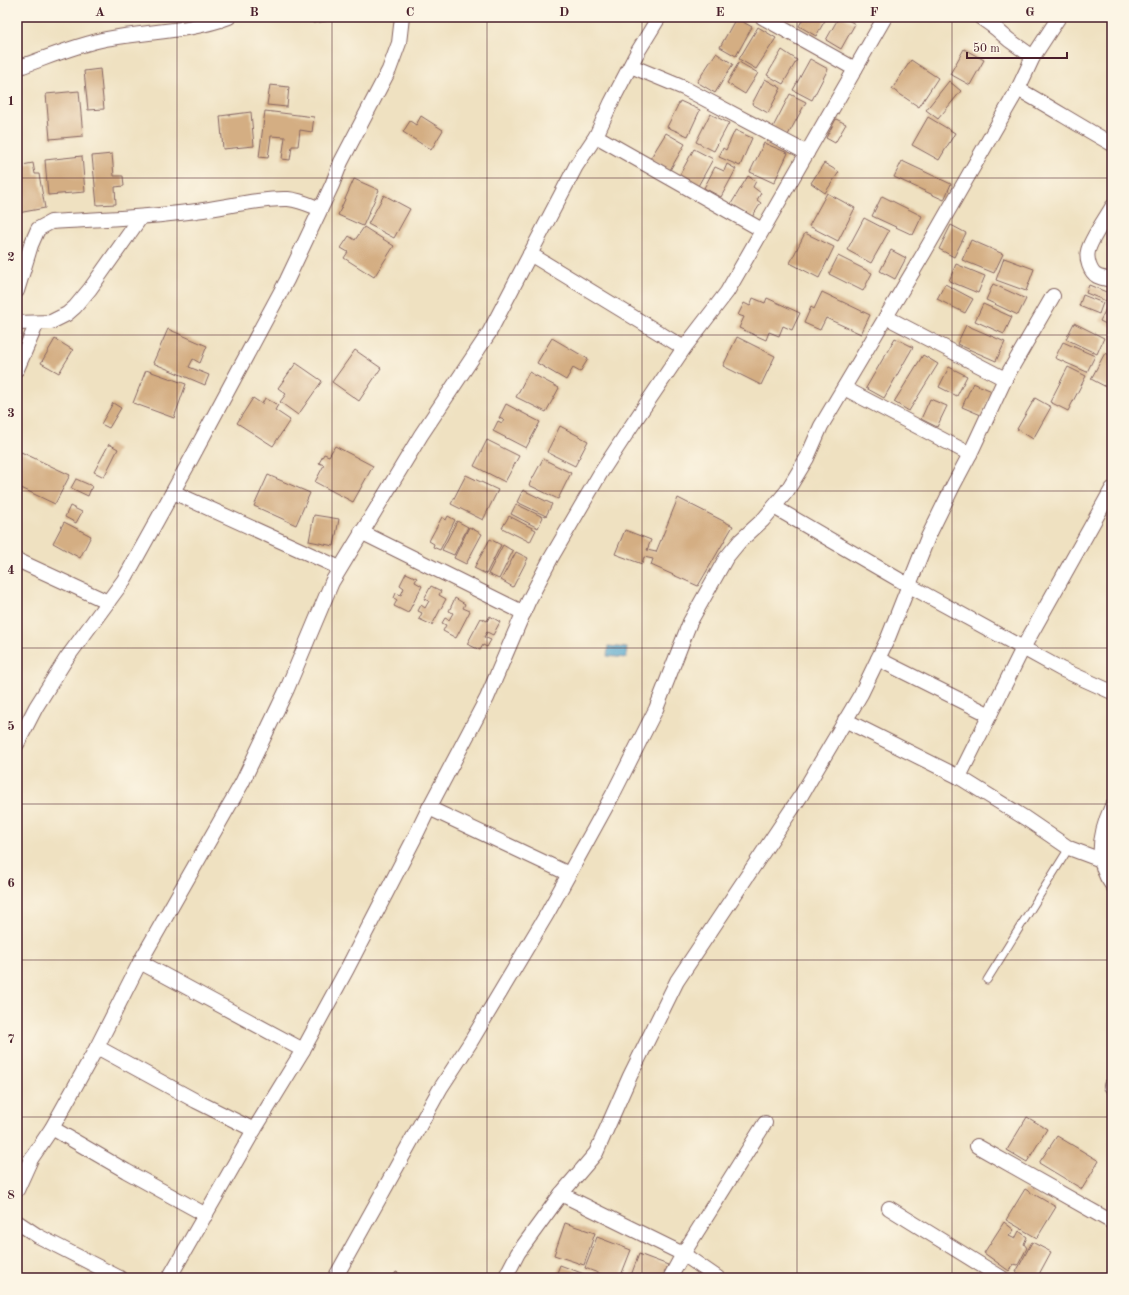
<svg xmlns="http://www.w3.org/2000/svg" width="1129" height="1295" font-family="'Old Standard TT',serif">
<style>
.water{fill:#50a4cc;stroke:#4d627c}
.building{fill:#d4ae83}
.lines{fill:none;stroke-linecap:round;stroke-linejoin:round}
.service-casing{stroke:#846360;stroke-width:9}
.minor-casing{stroke:#846360;stroke-width:16}
.service{stroke:#fff;stroke-width:7}
.minor{stroke:#fff;stroke-width:14}
.grid{fill:none;stroke:#4a1f2b;stroke-width:1;stroke-opacity:0.55}
.neatline{fill:none;stroke:#4a1f2b;stroke-width:1.5}
.grid-label{font-size:13px;text-anchor:middle;font-weight:bold;fill:#4a1f2b}
</style>
<rect width="100%" height="100%" fill="#fcf5e5"/>
<filter id="ink" filterUnits="userSpaceOnUse"><feTurbulence type="fractalNoise" baseFrequency=".025" numOctaves="2"/><feDisplacementMap in="SourceGraphic" scale="8" xChannelSelector="R" yChannelSelector="G"/><feConvolveMatrix kernelMatrix="1 2 1 2 8 2 1 2 1" color-interpolation-filters="sRGB"/></filter>
<filter id="wash" filterUnits="userSpaceOnUse"><feTurbulence type="fractalNoise" baseFrequency=".012" numOctaves="4" result="noise"/><feDisplacementMap in="SourceGraphic" scale="16" xChannelSelector="R" yChannelSelector="G"/><feGaussianBlur stdDeviation="0.9" result="paint"/><feColorMatrix in="noise" values="0 0 0 0 0 0 0 0 0 0 0 0 0 0 0 0 0 1.4 0 .05"/><feComposite in="paint" operator="in"/></filter>
<g filter="url(#wash)">
<rect width="100%" height="100%" fill="#efe1c1"/>
<polygon class="water" points="608,646 627,648 626,658 607,656"/>
<g id="blocks">
<g class="building">
<polygon points="312,17 325,17 326,21 313,23"/>
<polygon points="804,17 827,17 816,36 799,26"/>
<polygon points="839,17 843,17 855,24 841,49 826,40"/>
<polygon points="736,18 752,27 736,56 720,47"/>
<polygon points="758,27 776,38 756,69 739,59"/>
<polygon points="964,49 984,60 970,85 950,74"/>
<polygon points="782,50 797,60 783,84 767,75"/>
<polygon points="716,53 733,64 715,93 697,82"/>
<polygon points="810,59 828,69 812,100 793,90"/>
<polygon points="911,60 938,78 919,107 892,89"/>
<polygon points="739,62 758,73 745,94 727,83"/>
<polygon points="100,69 104,109 88,110 84,71"/>
<polygon points="765,79 781,88 768,113 752,104"/>
<polygon points="949,81 961,91 938,119 926,110"/>
<polygon points="270,85 289,87 287,107 267,105"/>
<polygon points="79,91 83,136 50,139 46,94"/>
<polygon points="790,94 806,102 788,135 773,127"/>
<polygon points="680,101 700,110 688,136 667,127"/>
<polygon points="265,111 314,117 312,132 300,130 298,146 292,146 290,160 282,159 285,137 271,136 268,158 259,157"/>
<polygon points="251,112 254,146 223,149 220,116"/>
<polygon points="710,114 729,123 714,151 696,142"/>
<polygon points="421,116 443,130 431,150 403,132 410,121 416,125"/>
<polygon points="928,117 955,133 939,160 912,145"/>
<polygon points="836,119 846,124 835,143 826,138"/>
<polygon points="735,130 752,138 740,166 719,157 723,148 726,150"/>
<polygon points="666,133 685,144 670,170 650,159"/>
<polygon points="764,143 788,153 774,183 750,172"/>
<polygon points="694,149 713,159 698,186 679,176"/>
<polygon points="112,154 114,176 123,176 124,186 115,187 116,204 97,205 92,156"/>
<polygon points="82,156 85,192 48,195 45,160"/>
<polygon points="902,161 951,184 944,200 894,177"/>
<polygon points="33,163 35,174 39,174 45,208 18,213 17,204 17,166"/>
<polygon points="824,163 839,172 825,193 811,183"/>
<polygon points="727,164 736,169 721,197 704,188 715,167 724,171"/>
<polygon points="748,176 756,181 753,187 761,193 757,200 761,203 752,217 731,204"/>
<polygon points="354,179 379,190 363,226 338,215"/>
<polygon points="827,193 855,208 838,241 809,226"/>
<polygon points="384,195 410,209 394,238 368,224"/>
<polygon points="882,196 922,216 913,235 872,216"/>
<polygon points="864,218 889,231 871,263 847,250"/>
<polygon points="951,225 966,233 954,257 939,249"/>
<polygon points="364,227 394,246 374,277 344,258 348,252 341,248 349,236 355,240"/>
<polygon points="805,233 834,247 819,278 790,263"/>
<polygon points="1112,236 1112,250 1106,247"/>
<polygon points="971,240 1003,254 994,273 962,260"/>
<polygon points="891,250 906,258 895,279 880,271"/>
<polygon points="838,256 872,273 863,291 829,274"/>
<polygon points="1004,258 1034,269 1026,291 996,280"/>
<polygon points="956,264 985,276 978,293 949,281"/>
<polygon points="945,284 973,299 965,313 937,299"/>
<polygon points="993,284 1026,299 1018,315 986,300"/>
<polygon points="1089,285 1109,293 1106,301 1086,293"/>
<polygon points="822,292 870,315 861,334 826,318 820,330 804,323 811,307 814,309"/>
<polygon points="1083,295 1103,303 1099,314 1079,306"/>
<polygon points="1112,297 1112,327 1100,321"/>
<polygon points="753,298 765,303 767,298 800,313 792,330 783,326 779,336 769,332 766,340 739,328 744,317 738,315 744,303 750,306"/>
<polygon points="983,304 1012,317 1004,334 975,321"/>
<polygon points="1074,323 1104,338 1097,354 1066,339"/>
<polygon points="966,325 1005,342 996,361 957,344"/>
<polygon points="168,329 207,346 200,363 193,359 189,367 209,375 205,385 153,363"/>
<polygon points="737,337 775,356 761,385 723,366"/>
<polygon points="552,338 588,359 580,372 573,368 566,380 537,363"/>
<polygon points="895,338 913,347 884,398 866,388"/>
<polygon points="55,339 73,350 59,373 41,363"/>
<polygon points="1063,342 1095,356 1087,372 1055,358"/>
<polygon points="355,350 381,368 359,401 332,382"/>
<polygon points="1105,353 1112,356 1112,390 1091,379"/>
<polygon points="923,355 938,364 909,411 894,402"/>
<polygon points="296,363 322,381 298,415 280,402 286,394 278,388"/>
<polygon points="949,367 967,376 957,396 939,387"/>
<polygon points="1068,367 1086,376 1068,411 1050,402"/>
<polygon points="146,370 186,384 174,418 133,403"/>
<polygon points="529,372 559,388 546,412 516,397"/>
<polygon points="973,383 992,391 981,415 962,407"/>
<polygon points="253,398 262,404 265,398 278,405 275,410 290,420 273,446 237,423"/>
<polygon points="1035,398 1051,407 1033,439 1017,429"/>
<polygon points="930,399 947,406 937,427 921,419"/>
<polygon points="113,403 121,408 109,428 101,424"/>
<polygon points="506,404 540,422 526,448 493,431 498,421 502,423 504,420 499,418"/>
<polygon points="560,426 588,441 575,466 547,452"/>
<polygon points="487,440 519,456 505,482 474,466"/>
<polygon points="109,444 118,449 104,477 94,472"/>
<polygon points="335,446 373,466 353,502 315,482 324,465 319,463 324,454 329,456"/>
<polygon points="21,452 70,475 55,504 17,486 17,459"/>
<polygon points="543,459 571,473 558,499 529,485"/>
<polygon points="268,475 310,493 296,525 254,506"/>
<polygon points="466,475 498,490 483,520 451,504"/>
<polygon points="76,479 92,486 88,496 71,488"/>
<polygon points="523,490 552,504 546,516 517,502"/>
<polygon points="678,498 733,526 698,586 651,565 653,559 644,557 642,564 615,554 625,530 651,540 647,550 656,552"/>
<polygon points="516,504 543,517 538,528 511,514"/>
<polygon points="70,506 82,512 76,523 65,517"/>
<polygon points="314,515 339,519 334,546 309,541"/>
<polygon points="448,516 455,520 440,550 433,547 434,544 429,541 442,517 446,520"/>
<polygon points="509,516 536,530 530,542 502,528"/>
<polygon points="457,521 468,527 454,555 442,550"/>
<polygon points="64,522 91,536 80,558 53,543"/>
<polygon points="469,527 482,534 466,564 454,558"/>
<polygon points="490,539 501,545 486,574 474,568"/>
<polygon points="503,545 513,551 499,579 488,574"/>
<polygon points="516,552 528,558 513,587 501,580"/>
<polygon points="406,573 417,578 415,582 422,586 408,613 394,606 397,600 394,598 396,593 401,595 404,588 400,585"/>
<polygon points="431,586 441,591 439,595 446,599 432,625 419,619 422,613 418,611 421,605 425,608 429,601 424,599"/>
<polygon points="455,598 465,604 463,608 470,611 456,638 443,631 446,625 442,623 445,618 449,620 453,613 449,611"/>
<polygon points="490,616 500,622 493,635 487,632 484,637 491,640 487,647 483,645 480,650 467,644 481,618 487,621"/>
<polygon points="1027,1117 1047,1129 1027,1162 1007,1150"/>
<polygon points="1057,1136 1099,1161 1082,1189 1039,1163"/>
<polygon points="1025,1189 1056,1207 1037,1238 1006,1220"/>
<polygon points="1004,1222 1014,1230 1009,1236 1015,1239 1019,1231 1027,1237 1024,1244 1027,1248 1018,1265 1014,1264 1009,1271 984,1253"/>
<polygon points="565,1223 595,1233 584,1265 554,1255"/>
<polygon points="597,1237 631,1250 620,1278 611,1278 585,1268"/>
<polygon points="1032,1242 1051,1252 1037,1278 1026,1278 1016,1272"/>
<polygon points="639,1254 668,1265 663,1278 630,1278"/>
<polygon points="560,1265 584,1274 582,1278 555,1278"/>
<polygon points="396,1272 408,1278 392,1278"/>
</g>
</g>
</g>
<g filter="url(#ink)">
<use href="#blocks" fill-opacity="0" stroke="#846360" stroke-width="1"/>
<g class="lines">
<defs>
<polyline id="service" points="987,980 1069,848"/>
<g id="minor">
<polyline points="762,17 855,69"/>
<polyline points="980,17 994,27"/>
<polyline points="998,17 994,27 1009,40 1033,57"/>
<polyline points="631,66 684,88 807,153"/>
<path d="M17,68C46,58 76,45 106,39C147,31 190,32 229,17"/>
<path d="M1018,89C1050,107 1080,126 1112,144"/>
<polyline points="596,136 762,230"/>
<path d="M1112,207C1106,218 1090,240 1088,251C1086,259 1090,272 1097,276C1101,278 1107,279 1112,280"/>
<polyline points="530,254 684,348"/>
<path d="M17,291L31,245L38,229L51,222C97,219 143,218 188,212C219,209 257,198 288,199C300,200 310,205 320,209"/>
<polyline points="886,317 1005,379"/>
<polyline points="17,323 51,322 67,314 75,307 90,289 141,217"/>
<polyline points="17,369 37,323"/>
<polyline points="844,388 970,454"/>
<polyline points="173,492 340,568"/>
<polyline points="774,507 908,585 1061,669 1112,692"/>
<polyline points="361,532 524,613"/>
<polyline points="17,560 108,602"/>
<polyline points="878,659 990,715"/>
<polyline points="845,720 959,777 1025,818 1069,848 1101,860"/>
<polyline points="17,744 36,707 66,659 124,580 191,459 287,280 332,185 341,162 389,70 399,43 402,17"/>
<polyline points="959,777 1023,648 1112,489"/>
<path d="M1112,806C1100,832 1094,861 1112,885"/>
<polyline points="429,808 569,874"/>
<polyline points="140,962 303,1050"/>
<polyline points="97,1047 196,1101 254,1130"/>
<polyline points="1111,1086 1112,1087"/>
<polyline points="52,1128 126,1171 206,1215"/>
<polyline points="977,1146 1112,1222"/>
<polyline points="17,1190 31,1159 52,1128 97,1047 140,962 242,783 287,689 332,582 421,435 489,333 576,166 596,136 611,103 637,53 659,17"/>
<polyline points="561,1194 683,1254 718,1278"/>
<polyline points="889,1208 1002,1278"/>
<polyline points="17,1222 38,1236 120,1278"/>
<polyline points="169,1278 254,1130 303,1050 347,969 414,839 429,808 487,698 528,602 551,558 600,474 632,425 684,348 727,292 885,17"/>
<polyline points="335,1278 440,1089 470,1043 547,914 613,794 656,709 690,622 726,558 740,541 763,520 787,491 807,458 821,426 924,253 1018,89 1033,57 1059,17"/>
<polyline points="505,1278 518,1253 561,1194 596,1153 630,1076 677,981 802,794 861,694 888,638 928,537 953,486 970,454 1005,379 1053,296"/>
<polyline points="670,1278 683,1254 765,1123"/>
</g>
</defs>
<use href="#service" class="service-casing"/>
<use href="#minor" class="minor-casing"/>
<use href="#service" class="service"/>
<use href="#minor" class="minor"/>
</g>
</g>
<path class="grid" d="M177,17V1278M332,17V1278M487,17V1278M642,17V1278M797,17V1278M952,17V1278M17,178H1112M17,335H1112M17,491H1112M17,648H1112M17,804H1112M17,960H1112M17,1117H1112"/>
<rect width="1129" height="1295" fill="none" stroke="#fcf5e5" stroke-width="44"/>
<path d="M967 52v6h100v-6" fill="none" stroke="#4a1f2b" stroke-width="2"/>
<text x="973" y="52" font-size="12" fill="#4a1f2b" stroke="#fcf5e5" stroke-width="3" paint-order="stroke">50 m</text>
<rect x="22" y="22" width="1085" height="1251" class="neatline"/>
<g class="grid-label">
<text x="100" y="16">A</text>
<text x="254" y="16">B</text>
<text x="410" y="16">C</text>
<text x="564" y="16">D</text>
<text x="720" y="16">E</text>
<text x="874" y="16">F</text>
<text x="1030" y="16">G</text>
<text x="11" y="105">1</text>
<text x="11" y="261">2</text>
<text x="11" y="417">3</text>
<text x="11" y="574">4</text>
<text x="11" y="730">5</text>
<text x="11" y="887">6</text>
<text x="11" y="1043">7</text>
<text x="11" y="1199">8</text>
</g>
</svg>
